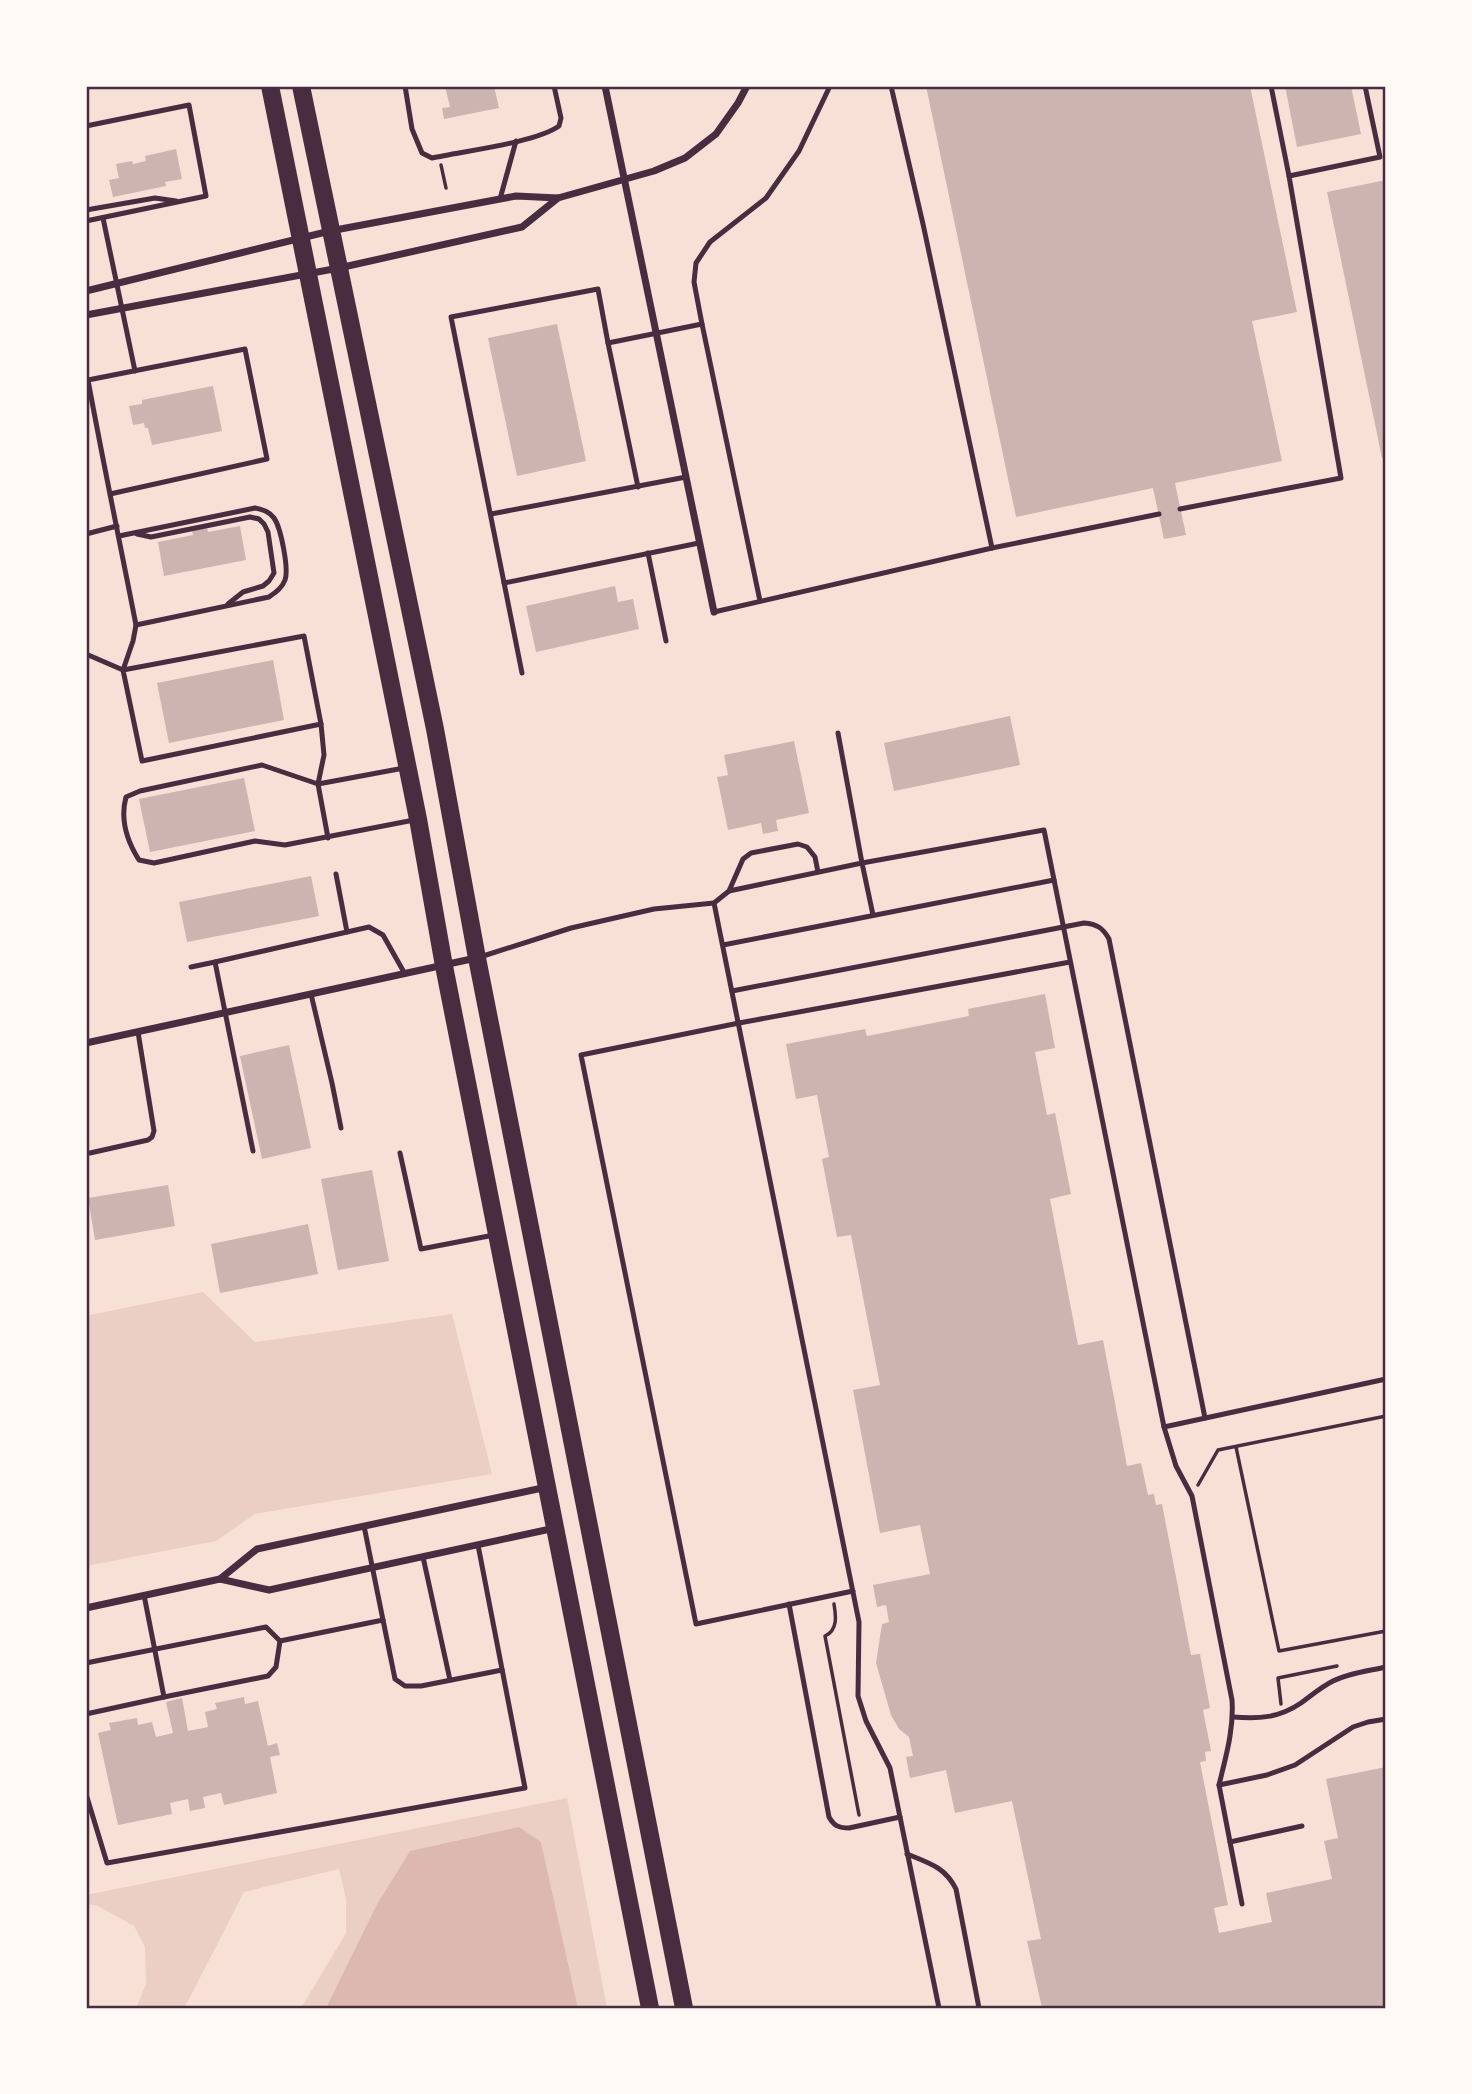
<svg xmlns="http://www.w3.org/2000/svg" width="1472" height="2094" font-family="'Roboto Serif',serif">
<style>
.green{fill:#ebcfc5}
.water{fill:#dcb8b0}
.building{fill:#ccb4b1}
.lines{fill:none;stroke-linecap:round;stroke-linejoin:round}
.path{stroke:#4a2c40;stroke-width:3.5}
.service{stroke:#4a2c40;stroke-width:5}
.minor{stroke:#4a2c40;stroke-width:7}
.primary{stroke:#4a2c40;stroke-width:18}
.neatline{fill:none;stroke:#4a2c40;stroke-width:2.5}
</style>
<rect width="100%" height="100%" fill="#f7e1d7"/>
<g class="green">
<polygon points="203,1292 255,1342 452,1314 492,1474 255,1514 216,1541 86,1566 86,1294 90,1315"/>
<polygon points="567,1798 607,2008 578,2008 541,1842 410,1851 377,1904 326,2008 301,2008 346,1933 346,1899 339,1869 244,1892 186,2005 183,2008 136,2008 146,1984 145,1947 134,1926 98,1906 86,1904 86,1895"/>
</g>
<polygon class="water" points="519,1827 541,1842 578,2008 326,2008 377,1904 410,1851"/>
<g class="building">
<polygon points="445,86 494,86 499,108 444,119 442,108 450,107"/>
<polygon points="926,86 1250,86 1297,312 1252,321 1282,461 1175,483 1186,535 1164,539 1153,488 1016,517"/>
<polygon points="1285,86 1351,86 1361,134 1297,147"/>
<polygon points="176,149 182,179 165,182 166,186 113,197 109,180 119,178 116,164 132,161 133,164 146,161 145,156"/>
<polygon points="1386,180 1386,457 1382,458 1327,192"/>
<polygon points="557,324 586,461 517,476 488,338"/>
<polygon points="213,386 222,431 152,445 148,428 145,428 144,423 133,425 129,406 142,404 142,400"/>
<polygon points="240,526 246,560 164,576 158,542 193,535 192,531 207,528 208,532"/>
<polygon points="615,586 618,602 633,599 639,629 536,652 526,606"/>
<polygon points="273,660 284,720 169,743 157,683"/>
<polygon points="1010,716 1020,765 894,791 884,743"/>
<polygon points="794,741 809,813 776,820 778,831 763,834 761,823 728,830 717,777 728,775 724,755"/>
<polygon points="244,778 255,831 150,852 139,799"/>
<polygon points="311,876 319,916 187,942 179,902"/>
<polygon points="1045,994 1055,1048 1035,1052 1047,1115 1055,1113 1071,1194 1050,1199 1078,1345 1103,1340 1127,1466 1141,1463 1148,1495 1154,1494 1156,1505 1162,1504 1191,1655 1200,1654 1210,1708 1203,1710 1211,1751 1205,1752 1206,1761 1200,1762 1228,1905 1214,1908 1219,1933 1272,1922 1266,1893 1332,1879 1324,1841 1338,1838 1326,1779 1386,1767 1386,2008 1042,2008 1027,1941 1041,1939 1012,1801 955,1813 946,1770 910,1778 906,1757 913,1756 909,1737 899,1729 891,1715 876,1663 882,1624 889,1622 886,1605 877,1607 873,1585 930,1574 920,1525 880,1533 853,1390 880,1385 851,1235 837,1237 822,1159 829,1157 817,1095 796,1099 786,1044 865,1029 867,1036 969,1016 968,1009"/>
<polygon points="289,1045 311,1148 262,1159 240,1056"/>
<polygon points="372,1170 389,1261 338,1270 321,1179"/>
<polygon points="168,1185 175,1226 95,1240 88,1198"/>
<polygon points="308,1224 318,1274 220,1293 211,1244"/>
<polygon points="244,1697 245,1704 258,1701 268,1746 277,1743 280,1755 270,1757 277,1793 224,1805 221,1793 203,1797 205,1808 190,1811 188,1799 170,1803 172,1814 118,1825 98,1733 111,1730 109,1723 137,1718 138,1725 152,1722 156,1737 173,1733 166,1702 182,1698 188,1731 208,1727 205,1712 217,1709 215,1703"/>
</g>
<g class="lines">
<g class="path">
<polyline points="441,165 446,188"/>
<polyline points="1236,1447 1279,1651 1386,1631"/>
<polyline points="1198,1485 1218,1450 1386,1416"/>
<path d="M834,1604C836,1616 838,1630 825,1636L859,1815"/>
<polyline points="1386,1643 1386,1646"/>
<polyline points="1281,1704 1278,1678 1337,1666"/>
</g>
<g class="service">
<path d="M405,86L412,129L422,153L432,158C463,151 535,143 559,126L561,118L554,86"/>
<polyline points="1271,86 1289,176"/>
<polyline points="86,126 189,105 206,196 86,221"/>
<polyline points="500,199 516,141"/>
<polyline points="86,210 155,198 176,201"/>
<polyline points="103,218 135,371"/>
<polyline points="702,324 760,601"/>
<polyline points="608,343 638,487"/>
<polyline points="1180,509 1341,478 1289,176 1380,157 1365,86"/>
<polyline points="491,514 686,477"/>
<polyline points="86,534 117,526"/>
<polyline points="137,534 151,537 250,517 259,519 264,524 268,532 274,573 269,581 263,586 243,592 228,604"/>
<path d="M119,536L255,508C263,510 269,511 274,518C281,528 289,569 285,580C282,588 276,592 269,597L136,625"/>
<polyline points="992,548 1159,514"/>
<polyline points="648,553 666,641"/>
<polyline points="504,583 699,543"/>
<polyline points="714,612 992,548 923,224 891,86"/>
<path d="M86,654L123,670L304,636L321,724L142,761L123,670L133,641L136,625C120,543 103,462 88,380L245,349L267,459L110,494"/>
<polyline points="522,673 451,317 598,289 608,343 702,324 694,282 696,263 710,242 766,198 799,151 830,86"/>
<polyline points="321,724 324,755 318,784 328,838"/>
<path d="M404,768L318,784L262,765L140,791L126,797C120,819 127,841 139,860L154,863L255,841L285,845L414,820"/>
<polyline points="336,874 347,932"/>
<polyline points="729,891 743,859 751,853 798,844 807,847 815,857 818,872"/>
<polyline points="714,903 729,891 862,863 838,733"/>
<path d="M873,915L862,863L1044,830L1164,1427L1176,1466L1192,1496L1232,1700C1234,1729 1226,1756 1219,1785"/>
<polyline points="723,945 1054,880"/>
<polyline points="480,957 571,928 654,909 714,903 859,1622 858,1696 866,1721 890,1768 939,2008"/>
<polyline points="191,967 215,962"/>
<path d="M732,991L1084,923C1097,924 1103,928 1109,939L1205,1418"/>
<polyline points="311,994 332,1083 341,1128"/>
<polyline points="253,1151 215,962 369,927 383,935 405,974"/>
<polyline points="86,1153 90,1153 148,1140 152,1137 154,1131 138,1032"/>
<polyline points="400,1153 421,1249 494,1235"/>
<polyline points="1164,1427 1386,1379"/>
<polyline points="423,1557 450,1680"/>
<polyline points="853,1591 696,1624 581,1055 739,1023 1070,962"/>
<polyline points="144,1595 164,1697 268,1676 276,1667 280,1641"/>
<path d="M789,1604L829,1817C834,1826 839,1828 849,1828L900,1817"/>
<polyline points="383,1620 395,1679 405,1686 421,1686 502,1670"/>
<polyline points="86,1663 266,1627 280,1641 383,1620 364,1526"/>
<polyline points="86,1714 164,1697"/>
<path d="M1233,1717C1259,1719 1279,1718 1301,1703C1312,1695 1321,1687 1333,1681C1349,1673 1368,1671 1386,1667"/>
<polyline points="86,1794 107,1863 525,1788 478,1545"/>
<polyline points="1230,1842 1302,1826"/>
<path d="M907,1854C929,1863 945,1867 956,1889L979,2008"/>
<polyline points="1242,1904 1219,1785 1267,1775 1295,1765 1353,1727 1368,1722 1386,1719"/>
</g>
<g class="minor">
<polyline points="605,86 714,612"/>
<polyline points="86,291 330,231 516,196 558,198 654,171 685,158 716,134 738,103 747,86"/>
<polyline points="86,315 339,268 522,227 558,198"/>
<polyline points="86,1043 476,958"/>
<polyline points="220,1579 257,1549 547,1487"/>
<polyline points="86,1608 220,1579 269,1590 555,1528"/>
</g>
<g class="primary">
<polyline points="270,86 418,819 444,966 650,2008"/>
<polyline points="301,86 435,729 477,958 684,2008"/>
</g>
</g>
<rect width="1472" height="2094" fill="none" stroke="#fffaf5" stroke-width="175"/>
<rect x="88" y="88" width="1296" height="1919" class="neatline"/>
</svg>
